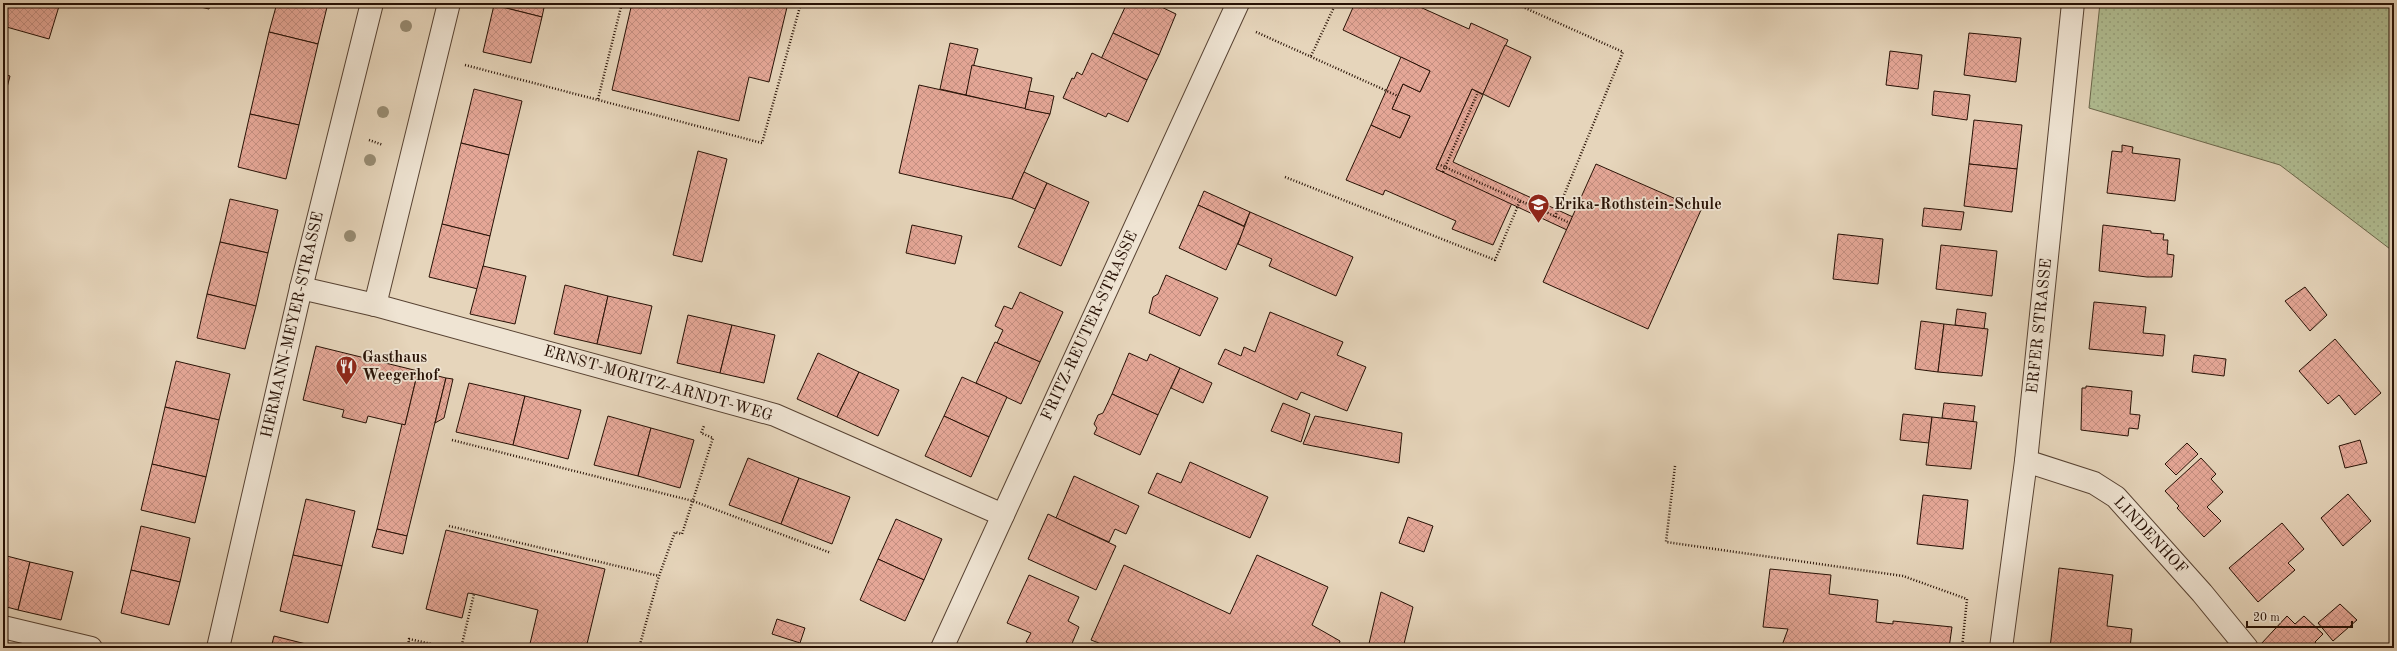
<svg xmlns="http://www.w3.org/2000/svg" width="2397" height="651" font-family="'Old Standard TT',serif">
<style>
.grass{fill:url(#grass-dots);stroke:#6c684c}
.building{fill:url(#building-cross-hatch);stroke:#271105}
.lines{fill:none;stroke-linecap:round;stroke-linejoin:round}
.minor-casing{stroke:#574232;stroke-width:24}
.path{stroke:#271105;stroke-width:2.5;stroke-dasharray:1 2;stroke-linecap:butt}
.minor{stroke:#efe4d3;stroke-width:22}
.tree{fill:#978b72}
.labels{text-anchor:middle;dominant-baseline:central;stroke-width:3.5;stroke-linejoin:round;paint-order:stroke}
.poi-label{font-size:16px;font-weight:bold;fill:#271105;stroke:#efe4d3;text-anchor:start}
.street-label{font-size:16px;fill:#271105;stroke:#efe4d3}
</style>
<defs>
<pattern id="grass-dots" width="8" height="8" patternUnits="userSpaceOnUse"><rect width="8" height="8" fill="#b1be93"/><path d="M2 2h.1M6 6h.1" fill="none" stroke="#98a27d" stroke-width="1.8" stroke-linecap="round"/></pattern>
<pattern id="building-cross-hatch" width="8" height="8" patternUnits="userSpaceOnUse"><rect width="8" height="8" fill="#e5a797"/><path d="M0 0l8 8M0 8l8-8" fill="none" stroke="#c48f81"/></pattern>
</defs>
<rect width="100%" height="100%" fill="#e6d5bb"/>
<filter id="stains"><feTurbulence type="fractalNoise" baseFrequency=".005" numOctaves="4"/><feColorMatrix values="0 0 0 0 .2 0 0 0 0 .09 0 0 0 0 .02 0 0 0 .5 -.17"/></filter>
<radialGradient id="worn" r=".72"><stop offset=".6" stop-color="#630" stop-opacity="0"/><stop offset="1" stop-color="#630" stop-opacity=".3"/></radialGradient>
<polygon class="grass" points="2100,3 2394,3 2394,252 2280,165 2089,108"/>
<g class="building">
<polygon points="8,3 60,3 49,39 3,26"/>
<polygon points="184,3 211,3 209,9"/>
<polygon points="277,3 328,3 318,44 269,32"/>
<polygon points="495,3 545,3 542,17 494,5"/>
<polygon points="632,3 788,3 769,82 749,77 739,121 612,90"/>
<polygon points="1127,3 1153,3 1176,14 1159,55 1113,33"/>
<polygon points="1355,3 1411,3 1469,29 1471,23 1508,40 1483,94 1472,89 1436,169 1512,203 1493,245 1452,229 1456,221 1385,190 1383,195 1346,180 1371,125 1400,138 1410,116 1392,109 1403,84 1420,92 1430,71 1343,30"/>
<polygon points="494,5 542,17 531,63 483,52"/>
<polygon points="269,32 318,44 299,125 250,114"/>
<polygon points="1113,33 1159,55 1147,80 1101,59"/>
<polygon points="1969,33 2021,38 2016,82 1964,75"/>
<polygon points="950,43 978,49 966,95 940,89"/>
<polygon points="1505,45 1531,57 1509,107 1483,94"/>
<polygon points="1890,51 1922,55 1918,89 1886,85"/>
<polygon points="1092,53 1147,80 1128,122 1108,113 1106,117 1063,98 1072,78 1074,79 1077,72 1082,75"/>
<polygon points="1401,57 1430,71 1420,92 1403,84 1392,109 1410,116 1400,138 1371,125"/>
<polygon points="972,65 1032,78 1025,109 966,95"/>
<polygon points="3,74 10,76 3,103"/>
<polygon points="919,85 1050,114 1012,199 899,173"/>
<polygon points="474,89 522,101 509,155 461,143"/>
<polygon points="1472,89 1483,95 1453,162 1573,217 1567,230 1436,169"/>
<polygon points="1029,91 1054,96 1050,114 1025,109"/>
<polygon points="1934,91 1970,95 1967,120 1932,115"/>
<polygon points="250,114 299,125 286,179 238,167"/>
<polygon points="1974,120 2022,125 2017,169 1969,164"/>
<polygon points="461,143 509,155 490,236 442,224"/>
<polygon points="2122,145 2133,147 2132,153 2180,159 2175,201 2107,193 2112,151 2122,152"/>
<polygon points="698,151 727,159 702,262 673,255"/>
<polygon points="1596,164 1701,210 1648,329 1543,282"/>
<polygon points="1969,164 2017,169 2012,212 1964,206"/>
<polygon points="1024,172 1047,183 1035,209 1012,199"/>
<polygon points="1047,183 1089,202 1061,266 1018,247"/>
<polygon points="1204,191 1250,212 1244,226 1198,205"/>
<polygon points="230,199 278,210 268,253 220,242"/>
<polygon points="1198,205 1245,227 1226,270 1179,248"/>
<polygon points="1924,208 1964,212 1961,230 1922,226"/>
<polygon points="1250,212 1353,257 1336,296 1269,266 1272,259 1238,244"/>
<polygon points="442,224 490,236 478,289 429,277"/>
<polygon points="912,225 962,236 955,264 906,253"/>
<polygon points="2103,225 2151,231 2151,233 2164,234 2163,240 2168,240 2167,254 2174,255 2172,277 2147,277 2099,271"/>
<polygon points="1838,234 1883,239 1878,284 1833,279"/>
<polygon points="220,242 268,253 256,306 207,294"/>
<polygon points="1941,245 1997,251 1992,296 1936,289"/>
<polygon points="483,266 526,276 515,324 470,314"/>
<polygon points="1166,275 1218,298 1200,336 1149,313 1153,297 1158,294"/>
<polygon points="565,285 608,296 597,344 554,334"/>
<polygon points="2305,287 2327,315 2310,331 2285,301"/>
<polygon points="1020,292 1063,312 1040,362 997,343 1003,330 995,326 1004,306 1012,309"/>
<polygon points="207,294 256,306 245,349 197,338"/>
<polygon points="608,296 652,306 641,354 597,344"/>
<polygon points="2094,302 2146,307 2143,333 2165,335 2163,356 2089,349"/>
<polygon points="1957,309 1986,313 1984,329 1955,325"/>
<polygon points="1270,312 1343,342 1337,355 1366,367 1347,411 1301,392 1297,400 1218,364 1225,349 1241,356 1244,347 1255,352"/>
<polygon points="688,315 732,325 720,373 677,363"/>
<polygon points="1921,321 1944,324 1938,372 1915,369"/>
<polygon points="1944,324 1988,329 1982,376 1938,372"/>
<polygon points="732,325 775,335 764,383 720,373"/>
<polygon points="2335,339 2381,393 2355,415 2339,395 2328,404 2299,371"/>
<polygon points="995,342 1040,362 1021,404 976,383"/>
<polygon points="316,346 418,371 405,425 368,416 366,423 342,417 344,410 303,400"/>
<polygon points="818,353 859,372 837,417 797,399"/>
<polygon points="1129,353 1147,361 1150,354 1180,368 1158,415 1112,394"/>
<polygon points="2194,355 2226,359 2224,376 2192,372"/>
<polygon points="176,361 230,374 219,420 165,407"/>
<polygon points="1180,368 1212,383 1203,403 1171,388"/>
<polygon points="418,371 446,378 407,536 377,529 402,424 405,425"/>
<polygon points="859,372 899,390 878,436 837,417"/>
<polygon points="962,377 1007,397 989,437 944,416"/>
<polygon points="446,378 453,379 444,418 435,423"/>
<polygon points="469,383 525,396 513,445 456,432"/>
<polygon points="2086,386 2132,391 2130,414 2140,415 2138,429 2129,428 2128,436 2081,430 2082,388 2086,388"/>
<polygon points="1112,394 1158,415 1140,455 1094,434 1097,428 1094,424 1098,415 1103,413"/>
<polygon points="525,396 581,410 568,459 513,445"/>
<polygon points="1283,403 1310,414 1301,442 1271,431"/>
<polygon points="1944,403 1975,406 1973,422 1942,418"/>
<polygon points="165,407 219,420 206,477 152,464"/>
<polygon points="1903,414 1932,417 1929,443 1900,440"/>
<polygon points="608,416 651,428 638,476 594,465"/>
<polygon points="944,416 989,437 971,477 925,456"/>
<polygon points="1315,416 1402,433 1399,463 1303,444"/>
<polygon points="1932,417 1977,422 1971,469 1926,465"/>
<polygon points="651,428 694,440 680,488 638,476"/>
<polygon points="2360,440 2367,463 2345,468 2339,446"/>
<polygon points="2187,443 2198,454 2176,475 2165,464"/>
<polygon points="748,458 799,478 781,524 729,505"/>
<polygon points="2201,458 2216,474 2211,479 2223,492 2207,507 2221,521 2204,537 2177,508 2179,506 2165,491"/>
<polygon points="1190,462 1268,497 1250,538 1148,493 1157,473 1181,483"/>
<polygon points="152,464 206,477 195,523 141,510"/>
<polygon points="1074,476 1139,506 1126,534 1115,529 1109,542 1056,518"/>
<polygon points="799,478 850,497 832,544 781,524"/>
<polygon points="2348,494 2371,521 2343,546 2321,518"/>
<polygon points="1923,495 1968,500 1963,549 1917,544"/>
<polygon points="306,499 355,511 342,566 293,555"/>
<polygon points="1048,514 1116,546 1096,590 1028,559"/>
<polygon points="1408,517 1433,526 1424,552 1399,543"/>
<polygon points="896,519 942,539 924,580 878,559"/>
<polygon points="2282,523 2304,549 2288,563 2295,570 2258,602 2229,568"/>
<polygon points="141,526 190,538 180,582 131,570"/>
<polygon points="377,529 407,536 403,554 372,547"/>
<polygon points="446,530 605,569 586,648 529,648 538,610 474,594 468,593 462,618 426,609"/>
<polygon points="3,555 30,562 18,610 3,606"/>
<polygon points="293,555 342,566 328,623 280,611"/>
<polygon points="1257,555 1328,587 1312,625 1340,641 1338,648 1112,648 1091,640 1124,565 1230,614"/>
<polygon points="878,559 924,580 905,621 860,600"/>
<polygon points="30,562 73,572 61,620 18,610"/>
<polygon points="2059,568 2113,575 2107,626 2132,629 2130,648 2050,648"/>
<polygon points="1770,569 1831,575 1829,594 1878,600 1876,622 1893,624 1893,621 1952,627 1949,648 1781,648 1788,629 1763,627"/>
<polygon points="131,570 180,582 169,625 121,613"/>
<polygon points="1029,575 1079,597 1068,621 1079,627 1070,648 1039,648 1026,642 1031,633 1007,623"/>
<polygon points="1381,592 1413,607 1403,648 1368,648"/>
<polygon points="2340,604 2357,620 2333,641 2318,623"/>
<polygon points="2287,616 2295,624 2304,616 2323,634 2315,642 2320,648 2265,648 2261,644"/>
<polygon points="777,619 805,628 800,643 772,634"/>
<polygon points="274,636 322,648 271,648"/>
</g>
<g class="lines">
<defs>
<g id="minor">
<polyline points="301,288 375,305 775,415 1003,515"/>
<polyline points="375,305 449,3"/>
<polyline points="2026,461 2094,483 2116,497 2202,593 2247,648"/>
<polyline points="3,627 91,648"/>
<polyline points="218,648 301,288 372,3"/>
<polyline points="942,648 1238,3"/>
<polyline points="2001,648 2026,461 2073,3"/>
</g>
</defs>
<use href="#minor" class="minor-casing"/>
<g class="path">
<polyline points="1514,3 1623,52 1555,217"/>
<polyline points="1256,32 1398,96"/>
<polyline points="1311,56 1336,3"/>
<polyline points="465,65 762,143 801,3"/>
<polyline points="598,99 622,3"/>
<polyline points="369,140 383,145"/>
<polyline points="1438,164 1570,223"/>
<polyline points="1443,172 1478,92"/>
<polyline points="1285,177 1495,260 1520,201"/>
<polyline points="452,440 693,501 831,553"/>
<polyline points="1675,466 1666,542 1903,576 1967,599 1962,648"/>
<polyline points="449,526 659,576"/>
<polyline points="408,648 409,639 450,648"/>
<polyline points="461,648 474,594"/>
<polyline points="639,648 659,576 675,532 682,534 713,438 701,433 704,426"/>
</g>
<use href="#minor" class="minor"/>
</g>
<g class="tree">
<circle cx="406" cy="26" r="6"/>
<circle cx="383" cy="112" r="6"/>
<circle cx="370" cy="160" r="6"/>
<circle cx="350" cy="236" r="6"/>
</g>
<defs>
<symbol id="school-pin" viewBox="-11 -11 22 30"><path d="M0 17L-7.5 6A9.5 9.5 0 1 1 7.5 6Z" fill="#8f2418" stroke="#efe4d3"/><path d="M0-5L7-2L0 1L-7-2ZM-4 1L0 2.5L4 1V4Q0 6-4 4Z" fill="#fff"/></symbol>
<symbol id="restaurant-pin" viewBox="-11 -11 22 30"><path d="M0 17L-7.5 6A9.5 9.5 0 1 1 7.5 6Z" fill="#8f2418" stroke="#efe4d3"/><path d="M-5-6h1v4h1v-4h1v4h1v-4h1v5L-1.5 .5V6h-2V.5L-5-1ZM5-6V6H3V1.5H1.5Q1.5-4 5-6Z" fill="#fff"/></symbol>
</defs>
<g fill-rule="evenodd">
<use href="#school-pin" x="1526" y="192" width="25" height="34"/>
<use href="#restaurant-pin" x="334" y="354" width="25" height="34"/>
</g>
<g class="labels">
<g class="poi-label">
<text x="1554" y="205">Erika-Rothstein-Schule</text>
<text x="362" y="358">Gasthaus<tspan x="362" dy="18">Weegerhof</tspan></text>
</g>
<g class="street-label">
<text transform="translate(293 325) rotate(-77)">HERMANN-MEYER-STRASSE</text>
<text transform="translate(1090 326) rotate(-65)">FRITZ-REUTER-STRASSE</text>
<text transform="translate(2040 326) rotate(-84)">ERFER STRASSE</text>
<text transform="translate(658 384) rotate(16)">ERNST-MORITZ-ARNDT-WEG</text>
<text transform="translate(2150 536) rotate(47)">LINDENHOF</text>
</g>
</g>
<rect width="2397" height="651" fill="none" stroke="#e6d5bb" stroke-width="16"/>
<rect x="4" y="4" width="2389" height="643" fill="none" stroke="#271105" stroke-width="2"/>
<rect x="8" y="8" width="2381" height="635" fill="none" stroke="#271105"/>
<path d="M2247 621v6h105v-6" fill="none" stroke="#271105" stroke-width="2"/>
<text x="2253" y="621" font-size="12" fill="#271105" stroke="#efe4d3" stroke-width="3" paint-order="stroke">20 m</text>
<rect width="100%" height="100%" filter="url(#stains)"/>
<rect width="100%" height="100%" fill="url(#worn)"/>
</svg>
